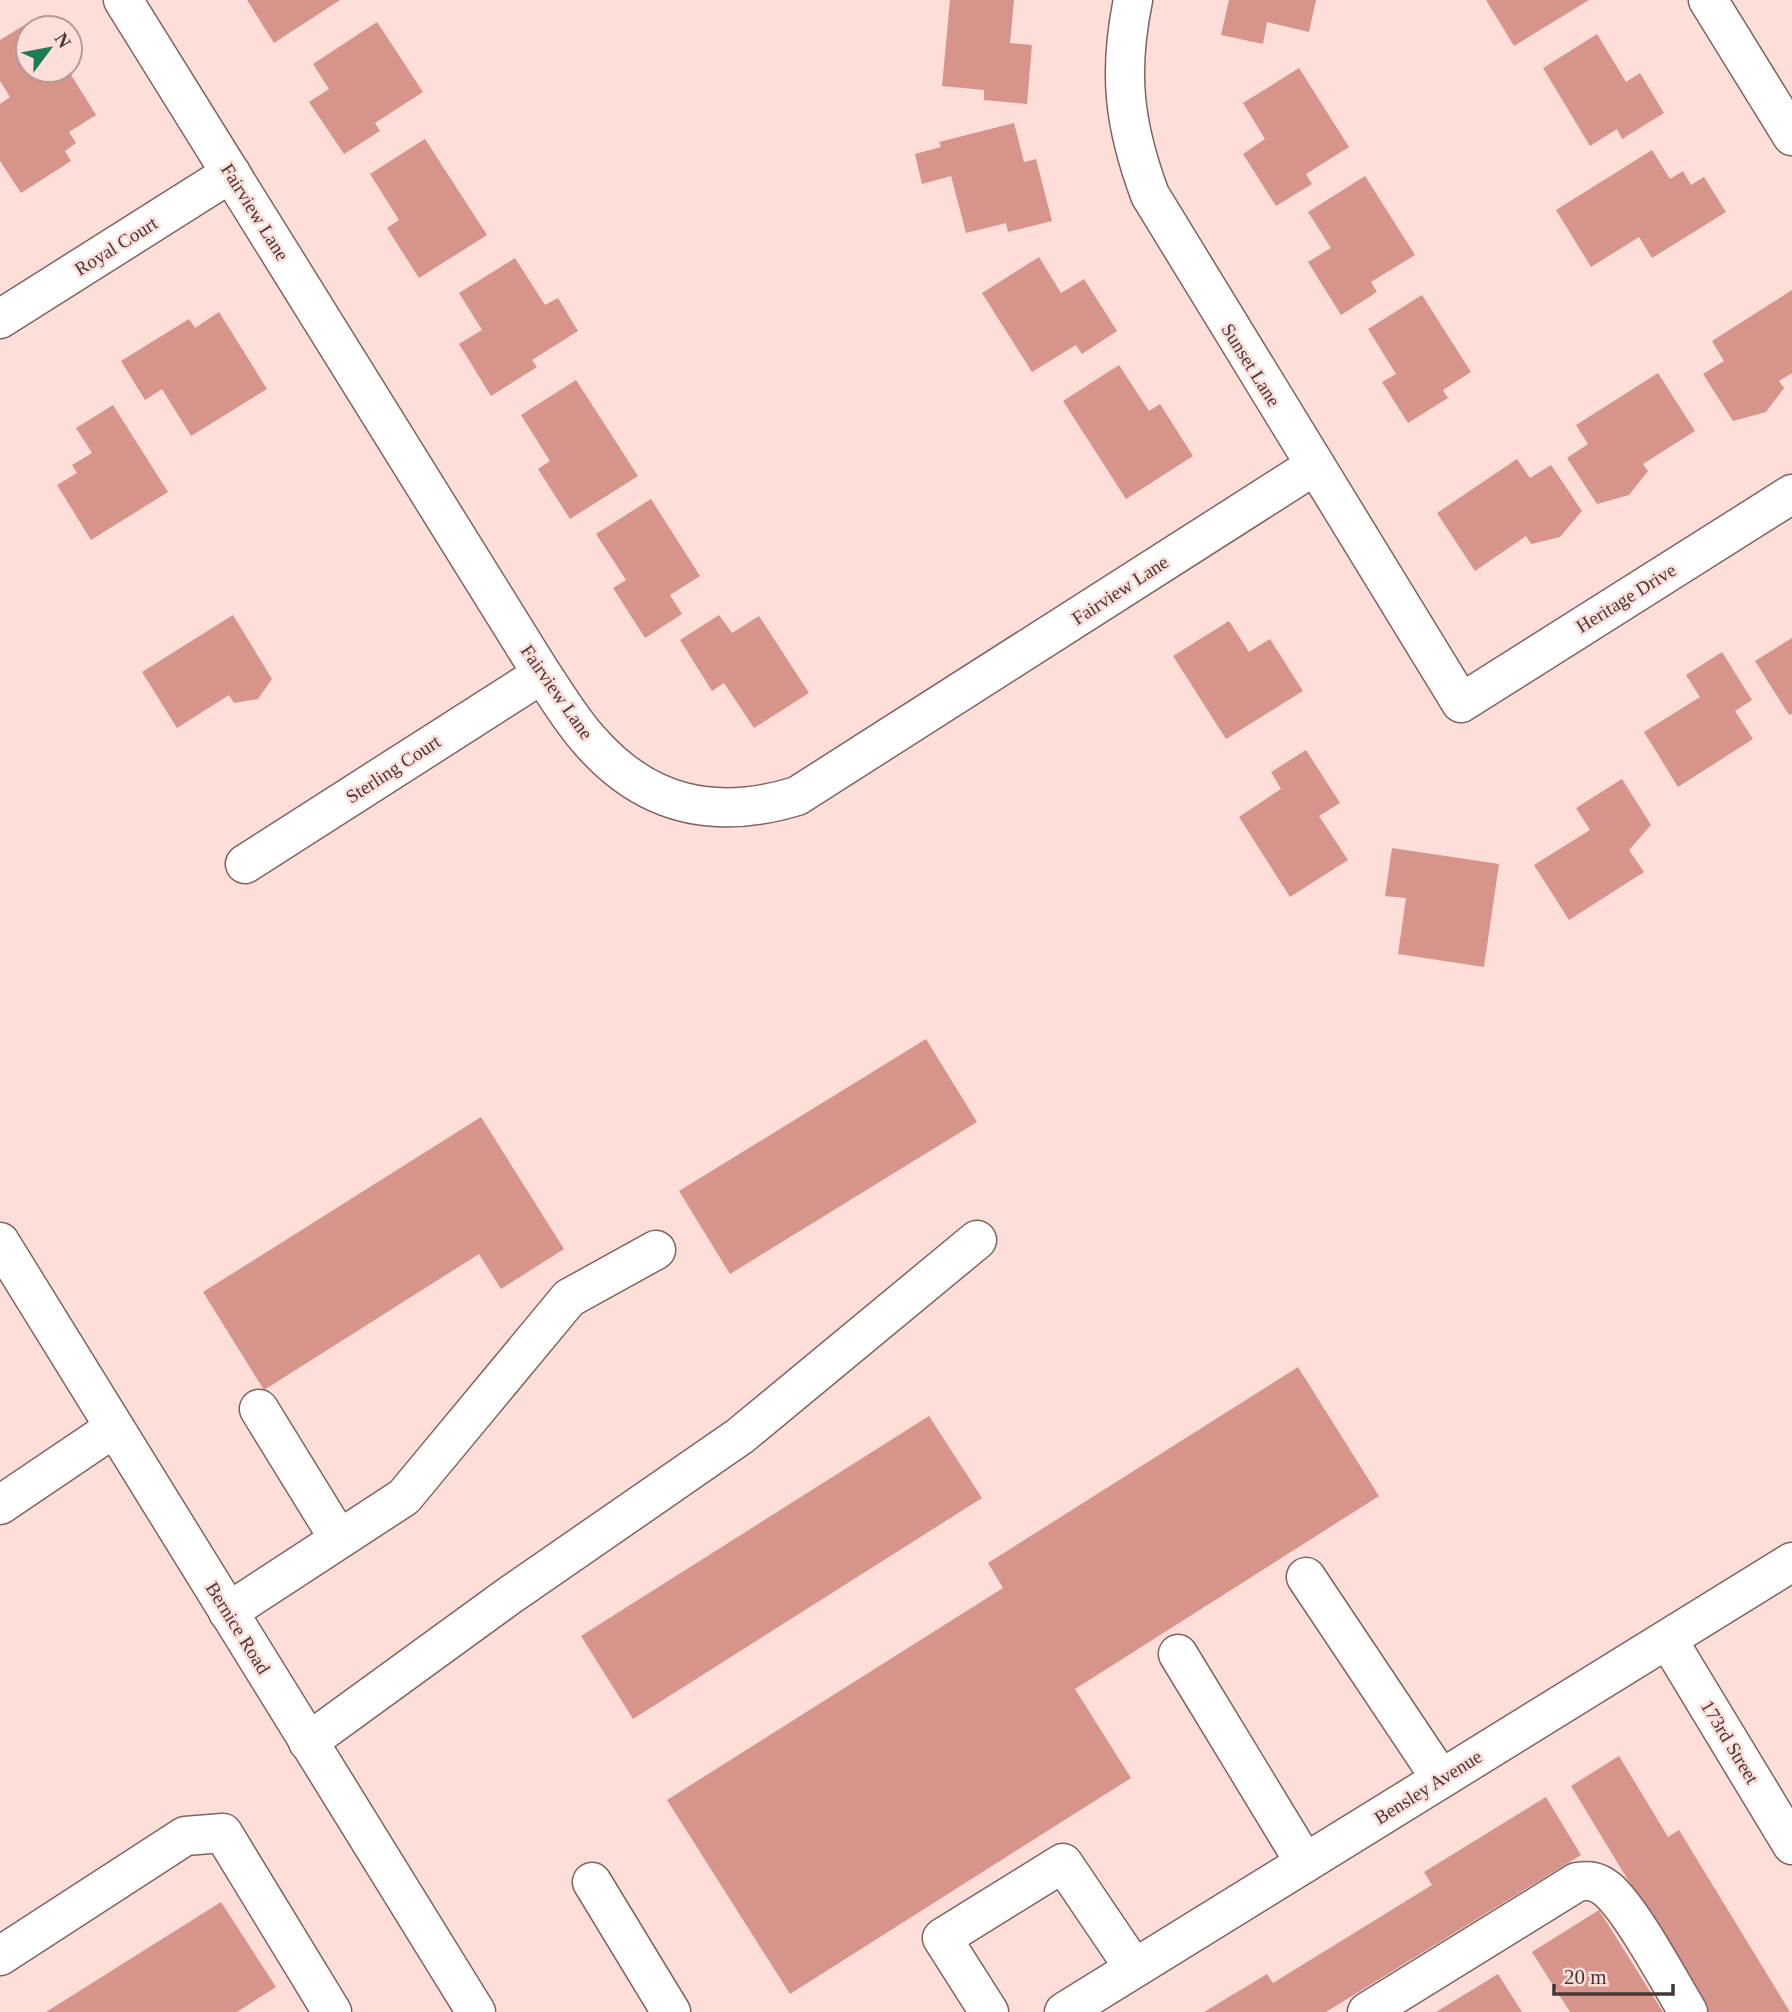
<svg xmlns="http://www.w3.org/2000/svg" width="1792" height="2012" font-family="'Times New Roman',serif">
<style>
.building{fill:#d6948b}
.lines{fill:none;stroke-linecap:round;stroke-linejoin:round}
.minor-casing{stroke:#80635f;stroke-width:41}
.minor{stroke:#fff;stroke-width:38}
.labels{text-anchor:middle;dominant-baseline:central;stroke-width:5;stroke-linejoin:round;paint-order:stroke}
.street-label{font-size:19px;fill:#443735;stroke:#feded9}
</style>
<rect width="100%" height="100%" fill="#feded9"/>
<g class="building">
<polygon points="247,0 340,0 274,43"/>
<polygon points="950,0 1014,0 1010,43 1032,45 1027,104 984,100 984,90 942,86"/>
<polygon points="1229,0 1316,0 1309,32 1267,22 1263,44 1221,35"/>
<polygon points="1486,0 1589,0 1514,46"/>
<polygon points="36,18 42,28 28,28 28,70 68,70 96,115 69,132 76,143 65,151 71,161 21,193 0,161 0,104 10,97 0,81 0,40"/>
<polygon points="377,22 423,92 375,123 380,131 344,154 309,102 329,89 313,64"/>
<polygon points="1597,34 1626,82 1640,73 1664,113 1622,139 1617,129 1590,146 1543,68"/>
<polygon points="1299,68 1349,147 1306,174 1312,184 1276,206 1243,154 1265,139 1243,103"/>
<polygon points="1014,123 1024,162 1036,159 1052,221 1008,232 1006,223 966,233 951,176 922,184 915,154 941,147 939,142"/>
<polygon points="425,139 487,235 419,278 387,228 399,220 370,174"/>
<polygon points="1652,150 1670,179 1683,171 1691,185 1704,177 1726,212 1652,258 1639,237 1591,267 1556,210"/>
<polygon points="1365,176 1415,255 1371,282 1377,292 1341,315 1308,262 1331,248 1308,212"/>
<polygon points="1039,257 1061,293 1084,279 1117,331 1082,354 1076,345 1032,372 982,293"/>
<polygon points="515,258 545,305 558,298 578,331 532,360 537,367 491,396 459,344 482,330 459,293"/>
<polygon points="1792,290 1792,373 1779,381 1784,388 1766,412 1733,421 1703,374 1724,361 1712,341"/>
<polygon points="1422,295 1471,372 1443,390 1448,398 1408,423 1382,382 1396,374 1368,329"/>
<polygon points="219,312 267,389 191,436 162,389 145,400 121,361 189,319 195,328"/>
<polygon points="1119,365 1149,411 1160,404 1193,456 1126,499 1063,401"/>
<polygon points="1658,373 1695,431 1643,464 1648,471 1629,495 1597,504 1567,458 1588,444 1576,425"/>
<polygon points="576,380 638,476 570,519 538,469 550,461 521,415"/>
<polygon points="113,405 168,492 91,540 57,485 77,473 72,465 92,453 76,428"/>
<polygon points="1517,459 1530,478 1551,465 1582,511 1560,537 1531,544 1526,536 1475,571 1437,513"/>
<polygon points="651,499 700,576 670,595 682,614 645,638 613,588 626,580 596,534"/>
<polygon points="233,615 272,679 258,699 234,703 229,695 177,728 142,672"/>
<polygon points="719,615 732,633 759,616 809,693 754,728 724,683 712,691 680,640"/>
<polygon points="1229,621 1249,652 1270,639 1303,691 1226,739 1173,656"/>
<polygon points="1792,638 1792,714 1789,715 1755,661"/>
<polygon points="1722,652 1752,700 1735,711 1753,739 1678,787 1644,732 1700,697 1686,675"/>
<polygon points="1306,750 1340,803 1319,816 1348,860 1290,897 1239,817 1281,789 1271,772"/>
<polygon points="1622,779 1651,825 1629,850 1644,872 1569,920 1534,865 1590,830 1576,808"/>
<polygon points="1392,848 1499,864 1484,967 1398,954 1406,898 1385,896"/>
<polygon points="926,1039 977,1122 730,1274 679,1191"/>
<polygon points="481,1117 564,1249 501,1289 479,1254 264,1390 203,1292"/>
<polygon points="1298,1367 1379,1496 1075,1689 1131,1778 790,1994 667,1800 1003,1588 988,1563"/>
<polygon points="929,1416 982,1498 633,1719 581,1636"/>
<polygon points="1619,1756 1668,1837 1679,1830 1790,2012 1708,2012 1571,1786"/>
<polygon points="1546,1797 1581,1855 1326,2012 1204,2012 1267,1974 1273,1983 1432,1885 1424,1872"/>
<polygon points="221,1902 276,1987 237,2012 46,2012"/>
<polygon points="1599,1910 1663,2012 1570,2012 1532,1952"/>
<polygon points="1498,1974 1522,2012 1436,2012"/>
</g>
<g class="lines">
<defs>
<g id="minor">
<path d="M123,0L542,674C557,696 571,720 589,740C646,806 715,821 797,796L1314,466"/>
<path d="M1133,0C1118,73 1124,125 1150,195L1461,703L1792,494"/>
<polyline points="1708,0 1792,136"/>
<polyline points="0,319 231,173"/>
<polyline points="245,864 542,674"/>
<polyline points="0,1242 476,2012"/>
<polyline points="259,1409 339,1539"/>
<polyline points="0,1505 114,1428"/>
<polyline points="1306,1577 1441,1779"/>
<polyline points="228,1612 404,1497 569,1298 656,1250"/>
<polyline points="1668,1640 1792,1845"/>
<polyline points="1178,1654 1305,1863"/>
<polyline points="308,1742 506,1598 740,1436 977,1240"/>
<polyline points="592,1882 671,2012"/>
<polyline points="0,1956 185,1836 223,1833 332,2012"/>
<polyline points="989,2012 942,1938 1063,1863 1134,1968"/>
<polyline points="1064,2012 1792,1562"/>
<path d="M1367,2012L1577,1882C1589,1880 1597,1881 1607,1889C1631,1909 1670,1982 1688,2012"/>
</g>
</defs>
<use href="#minor" class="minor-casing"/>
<use href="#minor" class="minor"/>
</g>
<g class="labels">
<g class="street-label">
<text transform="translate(255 212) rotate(58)">Fairview Lane</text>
<text transform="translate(116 246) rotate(-32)">Royal Court</text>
<text transform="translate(1251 365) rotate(58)">Sunset Lane</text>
<text transform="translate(1120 590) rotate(-33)">Fairview Lane</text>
<text transform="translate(1626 598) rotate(-32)">Heritage Drive</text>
<text transform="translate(557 692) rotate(55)">Fairview Lane</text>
<text transform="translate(393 769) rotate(-33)">Sterling Court</text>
<text transform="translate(238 1628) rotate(58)">Bernice Road</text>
<text transform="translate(1730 1742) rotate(59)">173rd Street</text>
<text transform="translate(1428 1787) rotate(-32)">Bensley Avenue</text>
</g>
</g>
<g transform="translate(49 49) rotate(58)"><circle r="33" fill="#feded9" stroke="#b49b97" stroke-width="2"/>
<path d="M0-5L12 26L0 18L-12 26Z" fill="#1c7d54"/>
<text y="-10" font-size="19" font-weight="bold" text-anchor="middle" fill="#443735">N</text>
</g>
<path d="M1554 1984v10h119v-10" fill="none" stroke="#443735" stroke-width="3.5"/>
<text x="1564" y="1984" font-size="21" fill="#443735" stroke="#feded9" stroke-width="5" paint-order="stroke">20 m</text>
</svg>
